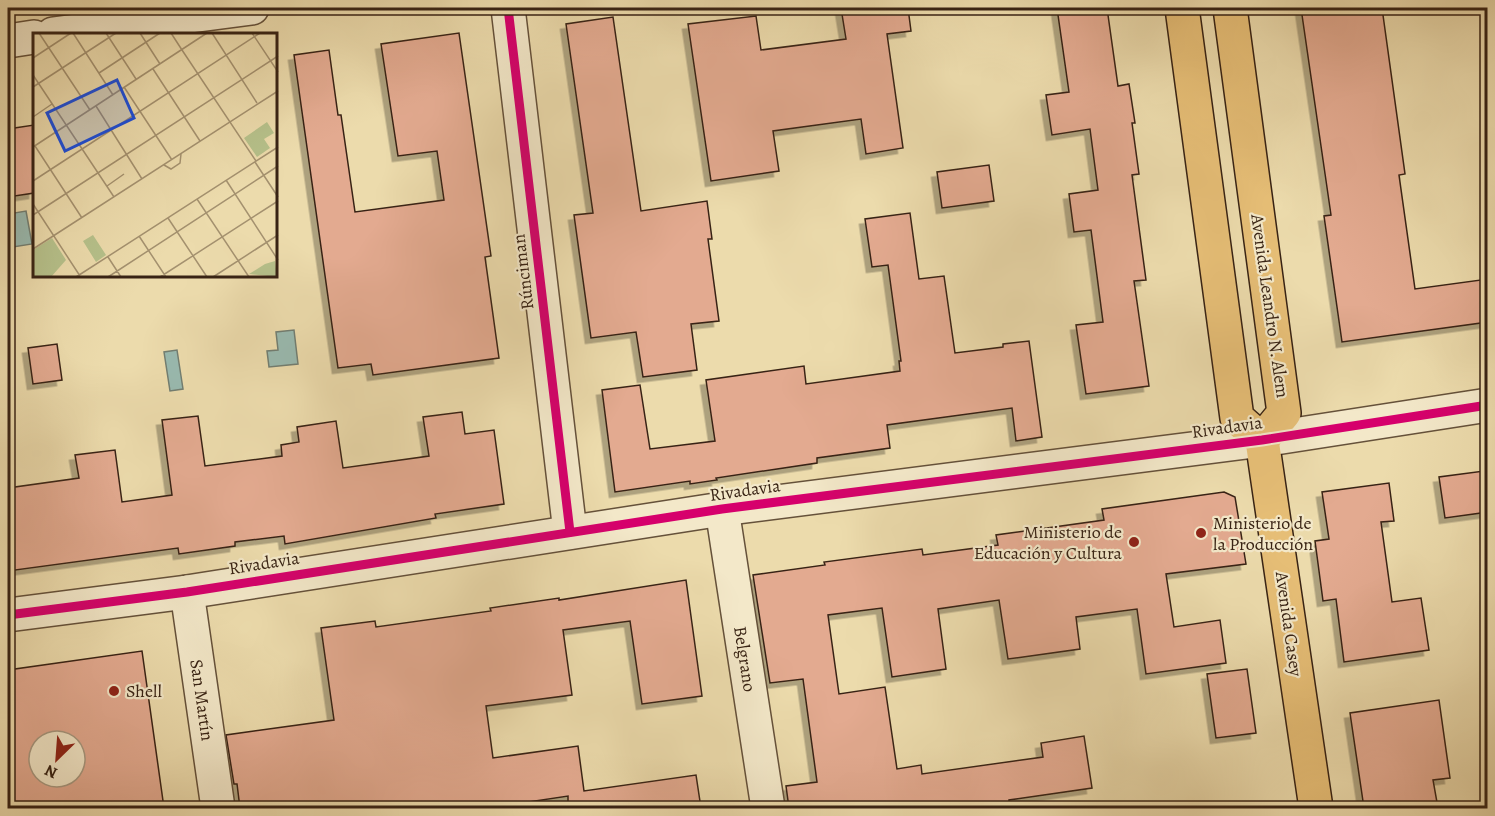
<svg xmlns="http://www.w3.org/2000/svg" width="1495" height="816" font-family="Alegreya,serif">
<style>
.water{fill:#99bab0;stroke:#727e72;stroke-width:1.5}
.building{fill:#e3aa90;stroke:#382314;stroke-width:1.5;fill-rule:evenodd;filter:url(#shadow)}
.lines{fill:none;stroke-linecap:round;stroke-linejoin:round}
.minor-casing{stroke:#65513a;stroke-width:36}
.major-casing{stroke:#382314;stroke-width:36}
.minor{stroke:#f3e8c9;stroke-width:33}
.major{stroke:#e6be76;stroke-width:33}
.cycleway-casing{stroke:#f3e8c9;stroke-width:13}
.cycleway{stroke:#d6006c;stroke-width:9}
.poi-dot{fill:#8f2418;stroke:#f3e8c9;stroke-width:2}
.labels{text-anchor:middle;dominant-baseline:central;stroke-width:4.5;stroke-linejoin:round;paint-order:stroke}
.street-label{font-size:18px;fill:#382314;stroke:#f3e8c9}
.poi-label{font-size:18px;fill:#382314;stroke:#f3e8c9;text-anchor:start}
.inset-road{fill:none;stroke:#a4916f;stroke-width:1.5}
.view{fill:#1d4ed8;fill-opacity:0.15;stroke:#1d4ed8;stroke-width:3}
.inset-edge{fill:none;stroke:#382314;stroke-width:3}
</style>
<defs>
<filter id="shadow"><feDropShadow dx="-5.5" dy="5.5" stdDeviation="0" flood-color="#0004"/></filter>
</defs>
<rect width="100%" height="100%" fill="#ecdbac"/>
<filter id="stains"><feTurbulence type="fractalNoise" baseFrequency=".00333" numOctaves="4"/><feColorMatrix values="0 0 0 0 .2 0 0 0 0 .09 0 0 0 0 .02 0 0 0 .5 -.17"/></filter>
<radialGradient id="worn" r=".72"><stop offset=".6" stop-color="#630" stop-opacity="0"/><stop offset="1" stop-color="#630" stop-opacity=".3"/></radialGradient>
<g class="water">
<polygon points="26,211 32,244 13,247 8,214"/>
<polygon points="294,330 298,364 269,367 267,351 278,350 276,332"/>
<polygon points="177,350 183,389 170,391 164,352"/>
</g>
<g class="building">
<polygon points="841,8 908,8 911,31 887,34 903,148 866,154 861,119 773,131 779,171 711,181 688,24 756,16 761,50 846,39"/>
<polygon points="1057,8 1107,8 1118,86 1129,84 1135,123 1132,123 1139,174 1132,175 1146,280 1134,281 1149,386 1086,394 1076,325 1103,322 1091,230 1074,232 1069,194 1098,190 1090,129 1052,135 1046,95 1069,92"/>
<polygon points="1301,8 1382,8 1405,174 1399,175 1415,289 1488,279 1488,322 1342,342 1324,216 1331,215"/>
<polygon points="613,17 641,211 707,201 712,239 708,239 719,321 691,324 697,370 643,377 636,332 591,338 574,215 593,213 566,24"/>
<polygon points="459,33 491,256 485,257 499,358 373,375 371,364 338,368 294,55 329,50 338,115 341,115 355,212 444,200 437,151 398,156 381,44"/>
<polygon points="34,125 34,193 8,197 8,129"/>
<polygon points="989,165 994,201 942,208 937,172"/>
<polygon points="910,213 919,279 944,276 955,353 1003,347 1003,344 1029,341 1042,437 1016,441 1012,408 887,425 890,448 817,458 817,463 716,478 717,480 690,484 690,481 615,492 602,390 640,385 650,449 715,441 706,380 804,366 806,384 900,371 899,361 901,361 888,265 872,267 865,219"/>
<polygon points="57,344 62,380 33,384 28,348"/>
<polygon points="462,412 465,434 494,430 504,504 435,514 436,518 285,544 284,536 235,542 235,546 179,554 178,548 8,571 8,488 79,478 75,455 115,450 122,502 172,495 162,420 198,416 205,466 282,456 281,445 299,442 297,427 336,421 343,468 429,456 423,417"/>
<polygon points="1484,471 1488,512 1445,518 1439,477"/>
<polygon points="1389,483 1394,521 1381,522 1392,602 1421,598 1429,650 1344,662 1336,599 1323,601 1315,541 1329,539 1322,492"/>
<polygon points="1224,492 1235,497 1246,564 1166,574 1174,627 1220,620 1226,663 1146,674 1137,609 1076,617 1080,649 1008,659 999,600 938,609 946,669 892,677 882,608 828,615 839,694 885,687 897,769 921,765 922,774 1043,757 1041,743 1084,736 1092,788 1009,800 1009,804 974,808 789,808 786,786 817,782 803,679 770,683 753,575 825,565 824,562 922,549 923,555 998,545 996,535 1104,520 1102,509"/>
<polygon points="686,580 702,696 642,704 630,621 563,630 572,695 486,706 493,758 578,746 584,791 696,775 701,808 568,808 568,796 508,805 509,808 240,808 237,784 234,784 226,735 334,720 321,628 375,621 376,627 491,611 490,608 559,598 559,600"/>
<path d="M142,651L164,808H8V670ZM39,741H75V777H39Z"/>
<polygon points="1247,669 1256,733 1216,738 1207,674"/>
<polygon points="1439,700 1450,778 1433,780 1438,808 1364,808 1350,713"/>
</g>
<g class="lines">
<defs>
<g id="minor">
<polyline points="508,8 570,532"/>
<polyline points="53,34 252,8"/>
<polyline points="8,41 34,37"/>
<polyline points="722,509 768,808"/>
<polyline points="187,592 218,808"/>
<polyline points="8,615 187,592 722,509 1262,440 1488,405"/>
</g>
<g id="major">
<polyline points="1182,8 1237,418 1262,440"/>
<polyline points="1230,8 1284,413 1262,440"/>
<polyline points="1262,440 1316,808"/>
</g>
</defs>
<use href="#minor" class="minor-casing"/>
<use href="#major" class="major-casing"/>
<use href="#minor" class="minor"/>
<use href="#major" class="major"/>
<defs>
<g id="cycleway">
<polyline points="508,8 570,532"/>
<polyline points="8,615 187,592 722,509 1262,440 1488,405"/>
</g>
</defs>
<use href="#cycleway" class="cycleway-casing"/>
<use href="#cycleway" class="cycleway"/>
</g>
<g class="poi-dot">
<circle cx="1201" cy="533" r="6"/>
<circle cx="1134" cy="542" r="6"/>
<circle cx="114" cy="691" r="6"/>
</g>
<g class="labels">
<g class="street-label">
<text transform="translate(523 272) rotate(-97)">Rúnciman</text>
<text transform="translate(1270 306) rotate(82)">Avenida Leandro N. Alem</text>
<text transform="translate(1227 427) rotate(-8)">Rivadavia</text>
<text transform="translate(745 490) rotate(-8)">Rivadavia</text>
<text transform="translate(264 563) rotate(-9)">Rivadavia</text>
<text transform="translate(1289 624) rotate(82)">Avenida Casey</text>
<text transform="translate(745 659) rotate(81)">Belgrano</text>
<text transform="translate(202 700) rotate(82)">San Martín</text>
</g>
<g class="poi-label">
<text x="1213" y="523">Ministerio de<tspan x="1213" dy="21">la Producción</tspan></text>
<text x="1122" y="532" text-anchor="end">Ministerio de<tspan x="1122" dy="21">Educación y Cultura</tspan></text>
<text x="126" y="691">Shell</text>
</g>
</g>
<g transform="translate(33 33)">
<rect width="244" height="244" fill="#ecdbac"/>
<path d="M234,89L241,100L231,106L237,115L224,124L211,105ZM60,202L73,222L63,229L50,208ZM19,205L33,227L18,244H0V217ZM242,228L244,244L216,241L232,231Z" fill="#b6c18b"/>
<path class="inset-road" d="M6,0L57,77M40,0L80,62M73,0L103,46M107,0L127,31M138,0L149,17M179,0L224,70M219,0L245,39M149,17L223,128M0,25L38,0M120,36L167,108M66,40L127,0M0,42L81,164M0,54L83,0M91,54L139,127M63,73L109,146M0,84L19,71M2,113L49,185M0,114L174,0M222,129L245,164M131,132L138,136L147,130L148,121M193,147L245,227M0,148L227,0M74,153L91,141M164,166L216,244M0,171L47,243M0,182L245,23M135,185L174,244M106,203L133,244M0,216L245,58M75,224L88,244M43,244L245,114M75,244L245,133M127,244L245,168M180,244L245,202"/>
<path class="view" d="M84,47L101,85L32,118L14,80Z"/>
<rect width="244" height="244" class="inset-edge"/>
</g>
<rect width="1495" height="816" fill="none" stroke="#ecdbac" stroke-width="30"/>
<rect x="9" y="9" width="1477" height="798" fill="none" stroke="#382314" stroke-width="3"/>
<rect x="15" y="15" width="1465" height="786" fill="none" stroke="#382314" stroke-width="1.5"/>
<g transform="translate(57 759) rotate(205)"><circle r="28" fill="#f3e8c9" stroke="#a89981" stroke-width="1.5"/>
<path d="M0-4.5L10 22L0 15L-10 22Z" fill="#8f2418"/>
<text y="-9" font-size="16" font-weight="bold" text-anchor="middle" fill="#382314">N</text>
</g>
<rect width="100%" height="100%" filter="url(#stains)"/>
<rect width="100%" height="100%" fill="url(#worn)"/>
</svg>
